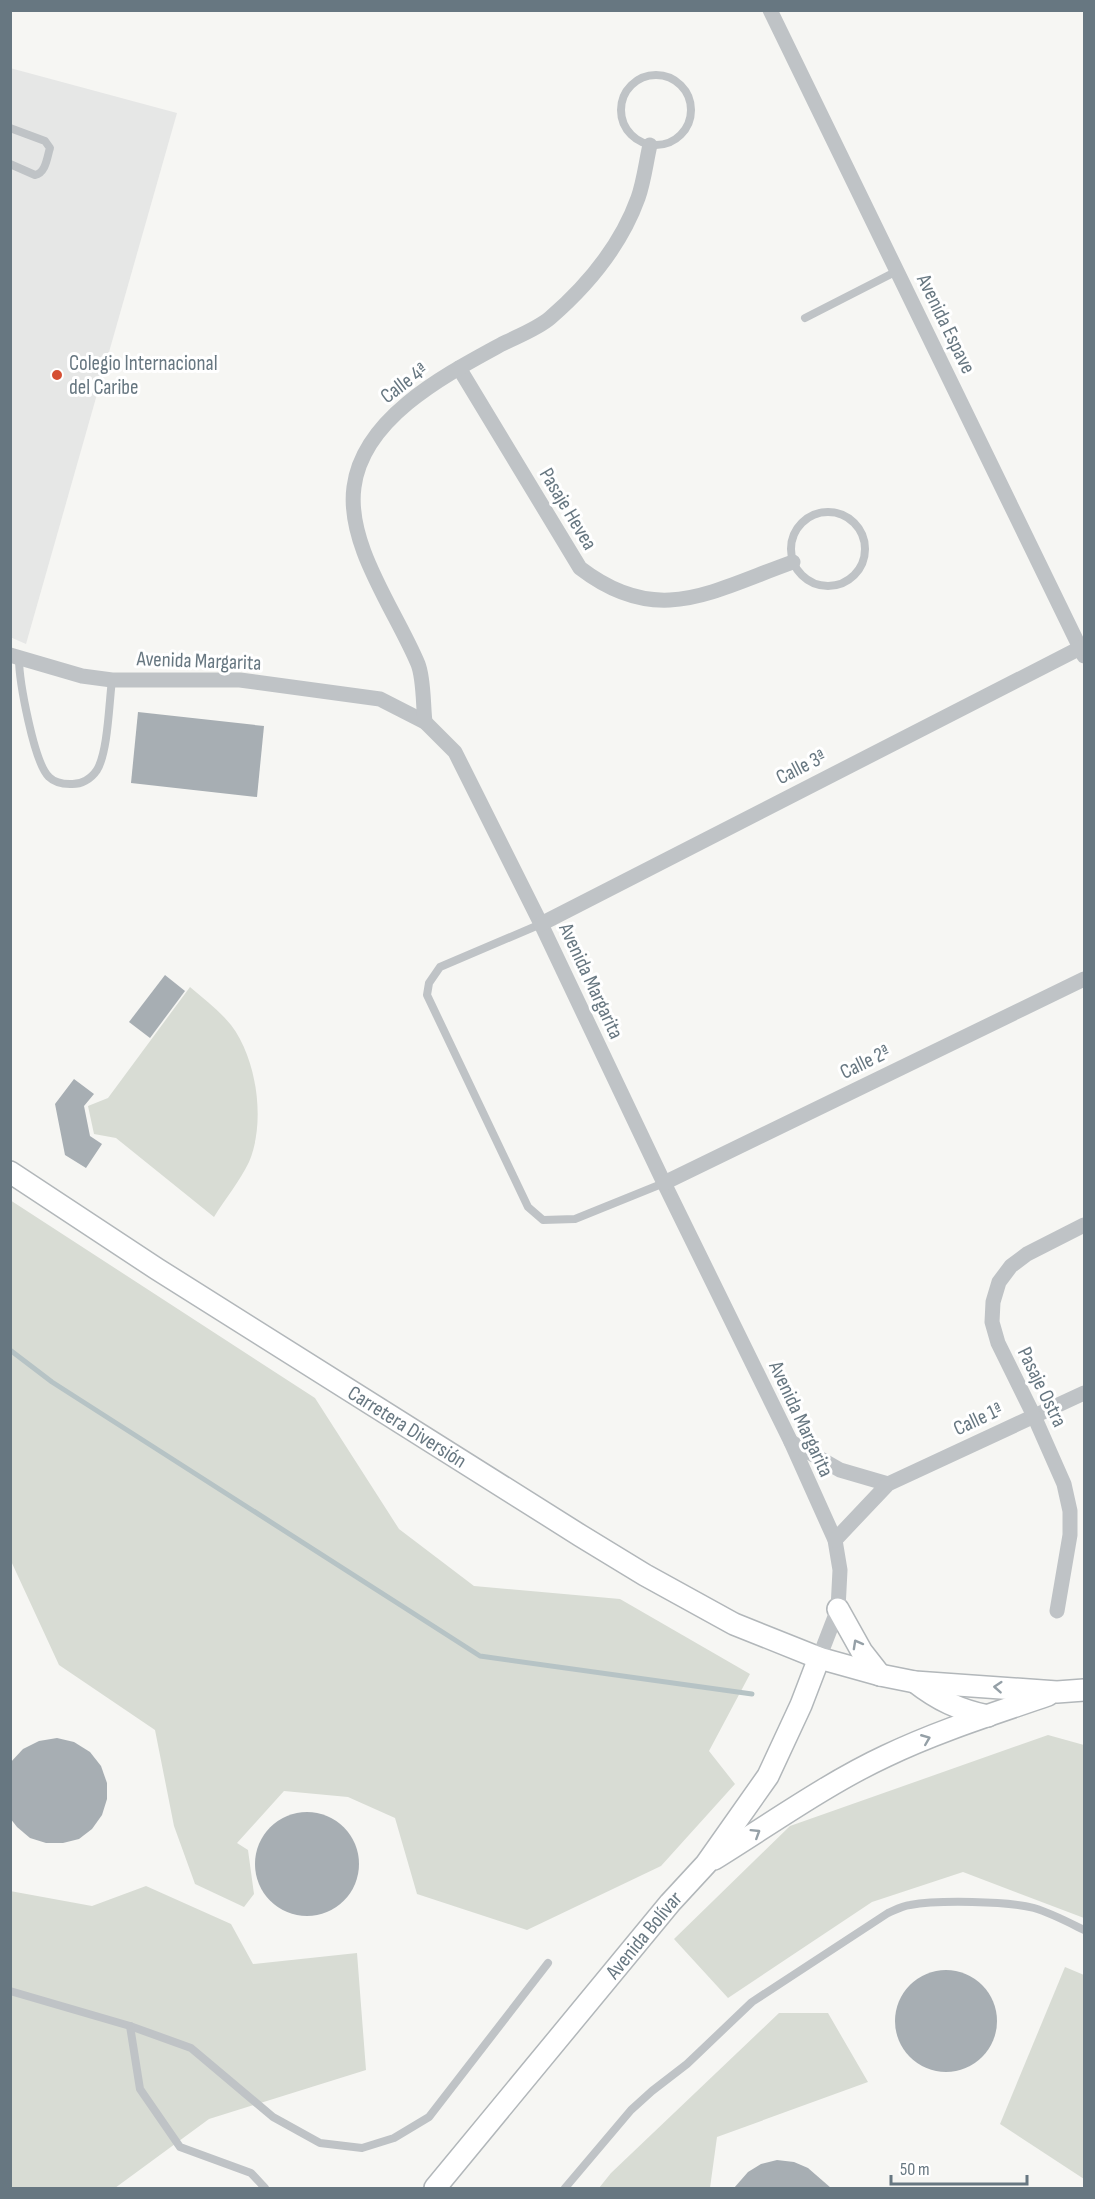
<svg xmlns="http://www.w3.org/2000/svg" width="1095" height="2199" font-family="'Sofia Sans Condensed',sans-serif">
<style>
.built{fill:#e6e7e6}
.green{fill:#d8dcd4}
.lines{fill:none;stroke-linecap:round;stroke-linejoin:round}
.stream{stroke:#b6c3c5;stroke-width:5}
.building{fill:#a7aeb3}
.secondary-casing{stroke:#b2b7ba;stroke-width:24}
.lane{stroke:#bfc3c6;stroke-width:8}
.street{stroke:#bfc3c6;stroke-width:15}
.secondary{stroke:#fff;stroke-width:21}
.oneway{stroke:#95a0a7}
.poi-dot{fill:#d54f33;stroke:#fff;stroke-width:2}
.labels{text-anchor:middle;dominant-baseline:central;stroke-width:6;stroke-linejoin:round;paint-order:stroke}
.street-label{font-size:21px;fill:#677781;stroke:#fff}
.poi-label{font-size:21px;fill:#677781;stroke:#fff;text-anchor:start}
</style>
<rect width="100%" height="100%" fill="#f6f6f3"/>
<polygon class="built" points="10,68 177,113 26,644 10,637"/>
<g class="green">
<path d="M190,987C204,999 219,1010 231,1025C257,1059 266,1122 249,1162C240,1181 225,1199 214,1217L116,1138L94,1134L88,1106L108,1098Z"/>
<polygon points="10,1200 315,1398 399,1529 474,1586 620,1599 750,1674 709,1751 735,1784 661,1866 527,1930 417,1894 395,1818 348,1797 284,1791 237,1843 248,1850 254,1894 244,1907 195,1884 174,1826 155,1730 59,1665 11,1561"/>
<polygon points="1048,1735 1084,1745 1084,1918 963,1872 872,1902 728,1998 674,1939 790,1826"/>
<polygon points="146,1886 231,1924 253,1964 357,1953 366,2070 209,2119 115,2188 11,2188 10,1891 92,1906"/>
<polygon points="1065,1967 1084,1975 1084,2179 1000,2124"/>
<polygon points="779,2013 828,2013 868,2082 717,2137 710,2188 599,2188 611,2173"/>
</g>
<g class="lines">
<polyline class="stream" points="10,1350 52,1382 480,1656 752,1694"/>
</g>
<g class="building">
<polygon points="138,712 264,726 257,797 131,783"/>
<polygon points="165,975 185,991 150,1038 129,1022"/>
<polygon points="74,1079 94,1094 84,1106 90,1136 102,1144 86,1168 65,1155 55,1104"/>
<polygon points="57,1738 74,1742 90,1752 101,1766 107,1783 107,1799 102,1815 92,1829 79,1839 63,1843 46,1843 30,1838 17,1827 10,1818 10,1763 23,1749 39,1741"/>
<circle cx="307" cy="1864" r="52"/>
<circle cx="946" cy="2021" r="51"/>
<polygon points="777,2160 794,2162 808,2168 831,2188 734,2188 748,2172 761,2164"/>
</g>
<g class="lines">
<defs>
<g id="secondary">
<path id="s1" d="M10,1172L157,1269L581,1536L645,1575L734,1624L819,1658L880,1675L915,1682L1057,1692L1084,1690"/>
<polyline points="838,1609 862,1652 880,1675"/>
<path d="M915,1682C938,1700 959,1710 988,1716"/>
<path d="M714,1859C769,1825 828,1783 886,1756C938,1731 993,1714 1048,1695"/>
<path id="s2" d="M435,2188L670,1903L706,1864L768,1776L801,1705L819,1658"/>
</g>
</defs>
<use href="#secondary" class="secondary-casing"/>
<g class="lane">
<circle cx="656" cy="110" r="35"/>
<path d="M10,128L45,141L50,148C47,157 46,173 35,175L10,164"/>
<polyline points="805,318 897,271"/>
<circle cx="828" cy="549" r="37"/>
<path d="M19,658C19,681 34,763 49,777C54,782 63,784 70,784C81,785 91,779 97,770C108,752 109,703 112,680"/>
<polyline points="541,924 440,967 429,983 427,995 528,1207 543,1220 575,1219 664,1183"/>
<polyline points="10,1991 130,2026 191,2048 273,2117 320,2143 362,2148 394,2138 429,2117 548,1963"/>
<polyline points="130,2026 140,2089 180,2147 251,2173 265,2188"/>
<path d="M565,2188L631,2110L652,2091L687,2064L752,2002L888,1913C895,1910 902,1906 910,1905C937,1900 1008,1901 1034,1908C1051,1913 1068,1922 1084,1930"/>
</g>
<g class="street">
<polyline points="770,10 1084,656"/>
<path d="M459,368L580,568C658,628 711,591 793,562"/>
<polyline points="10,655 82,676 112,680 240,680 380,699 425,722 455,752 541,924 664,1183 791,1442 835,1540 840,1570 838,1609 819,1658"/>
<path d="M425,722C423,706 424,679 418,664C396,611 346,545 354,487C363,417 447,374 502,344C518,336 537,329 550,318C587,286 621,245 638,198C644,181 646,162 650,145"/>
<polyline points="541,924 1084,646"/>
<polyline points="664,1183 1084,979"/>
<polyline points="791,1442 840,1470 888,1484"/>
<polyline points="835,1540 888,1484 1084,1393"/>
<polyline points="1057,1611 1070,1535 1070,1511 1064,1484 1034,1416 998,1343 992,1322 993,1302 999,1282 1011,1266 1027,1254 1084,1225"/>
</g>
<use href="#secondary" class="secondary"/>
</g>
<defs><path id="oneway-chevron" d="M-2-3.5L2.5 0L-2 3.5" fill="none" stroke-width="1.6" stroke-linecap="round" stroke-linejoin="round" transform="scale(1.5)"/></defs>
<g class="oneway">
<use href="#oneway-chevron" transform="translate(857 1644) rotate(-119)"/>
<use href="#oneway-chevron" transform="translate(998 1687) rotate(-176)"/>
<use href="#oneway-chevron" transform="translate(926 1739) rotate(-22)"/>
<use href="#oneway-chevron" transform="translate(756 1833) rotate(-32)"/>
</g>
<circle class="poi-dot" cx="57" cy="375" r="6"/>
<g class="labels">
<g class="street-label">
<text transform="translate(946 324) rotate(64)">Avenida Espave</text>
<text transform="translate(404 383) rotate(-37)">Calle 4ª</text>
<text transform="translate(568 509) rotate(59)">Pasaje Hevea</text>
<text transform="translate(199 661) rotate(2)">Avenida Margarita</text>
<text transform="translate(801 767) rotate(-27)">Calle 3ª</text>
<text transform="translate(591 981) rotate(65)">Avenida Margarita</text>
<text transform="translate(865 1062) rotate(-26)">Calle 2ª</text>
<text transform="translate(1042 1387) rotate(64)">Pasaje Ostra</text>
<text transform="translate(801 1419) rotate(65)">Avenida Margarita</text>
<text transform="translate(978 1419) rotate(-25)">Calle 1ª</text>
<text stroke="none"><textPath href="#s1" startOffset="472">Carretera Diversión</textPath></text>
<text stroke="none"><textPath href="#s2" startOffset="328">Avenida Bolívar</textPath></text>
</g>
<g class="poi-label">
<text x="69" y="363">Colegio Internacional<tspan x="69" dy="24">del Caribe</tspan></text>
</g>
</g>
<rect width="1095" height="2199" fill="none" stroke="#677781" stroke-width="24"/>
<path d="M891 2175v9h136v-9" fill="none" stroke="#677781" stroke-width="3"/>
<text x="900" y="2175" font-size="18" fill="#677781" stroke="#ffffff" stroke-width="4.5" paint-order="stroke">50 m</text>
</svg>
